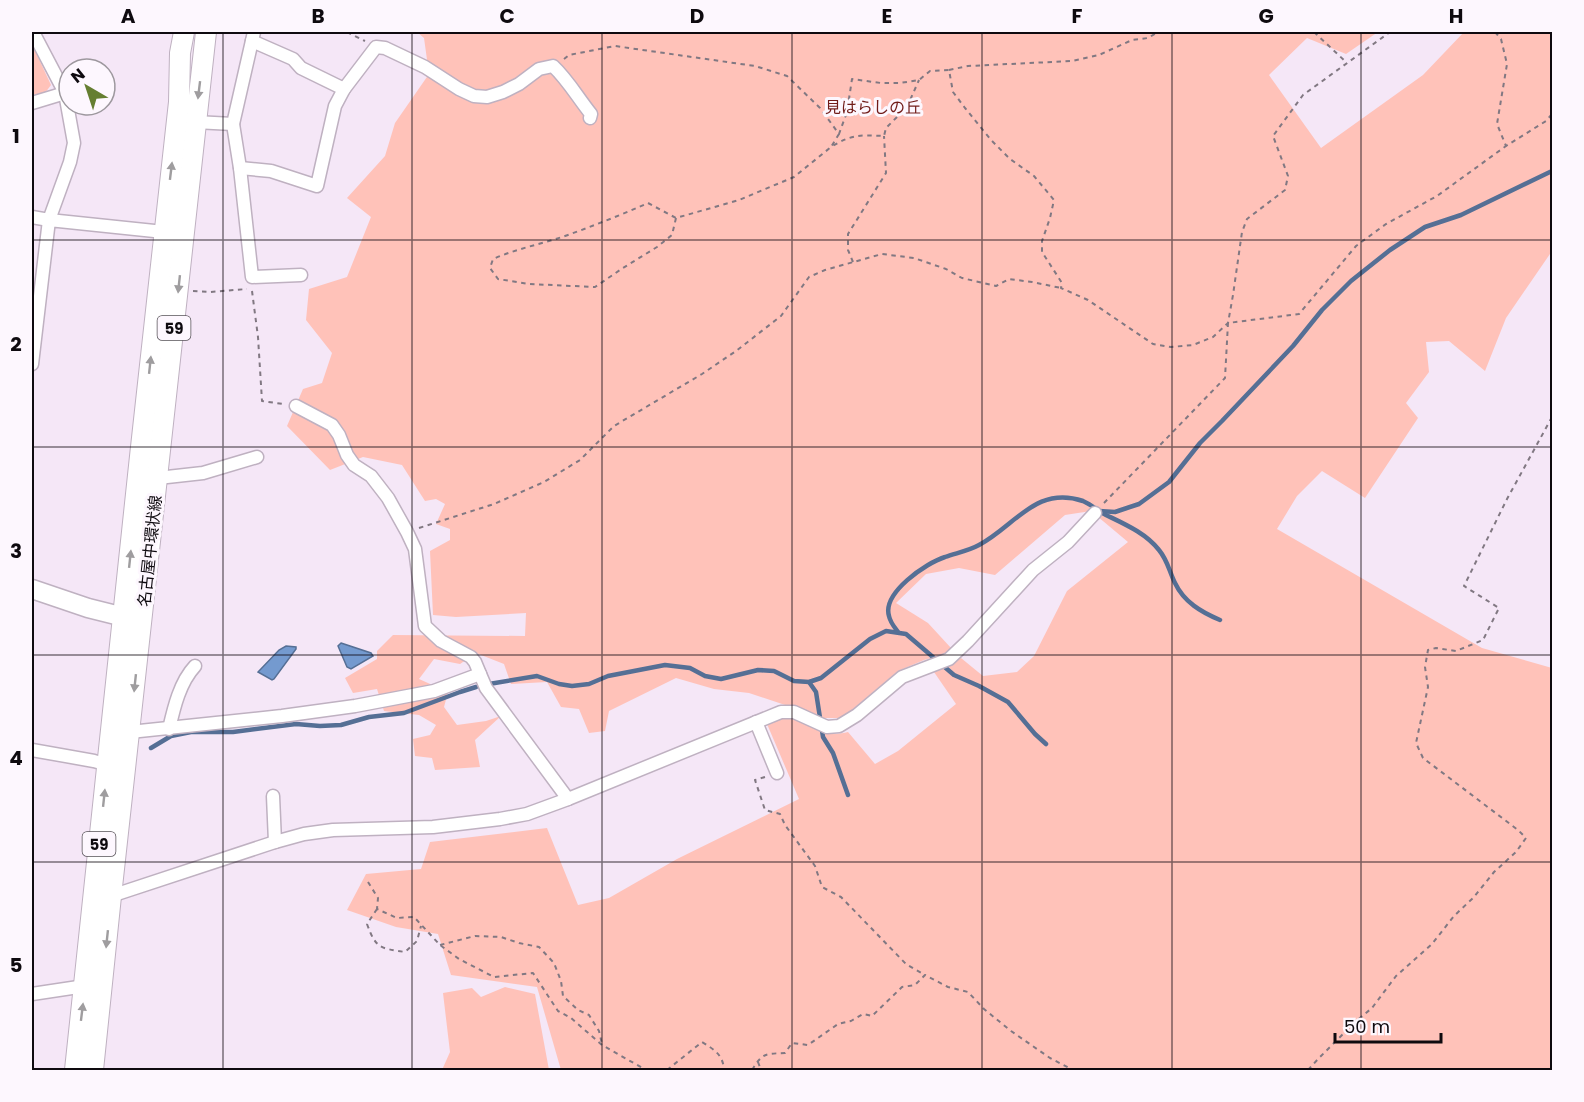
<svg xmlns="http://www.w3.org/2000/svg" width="1584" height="1102" font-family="Poppins,'Noto Sans JP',sans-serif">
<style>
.green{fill:#ffc2b9}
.water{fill:#749acf;stroke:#556f95;stroke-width:1.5}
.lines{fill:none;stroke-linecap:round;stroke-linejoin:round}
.stream{stroke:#556f95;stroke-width:4.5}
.street-casing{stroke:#bfb1c1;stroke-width:15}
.secondary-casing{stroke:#bfb1c1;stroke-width:21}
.primary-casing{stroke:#bfb1c1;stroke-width:22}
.path{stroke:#817882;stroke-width:2;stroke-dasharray:4.5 4.5;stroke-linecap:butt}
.street{stroke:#fff;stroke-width:12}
.secondary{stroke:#fff;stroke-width:18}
.primary{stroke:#fff;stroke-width:20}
.oneway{fill:#9f9d9f}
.grid{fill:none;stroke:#0e0a0f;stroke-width:1.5;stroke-opacity:0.55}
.labels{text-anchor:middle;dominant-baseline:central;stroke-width:6;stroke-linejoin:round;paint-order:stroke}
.shield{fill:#fdf7fe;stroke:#565157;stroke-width:1.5}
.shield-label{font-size:15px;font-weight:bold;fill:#0e0a0f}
.park-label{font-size:16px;fill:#711b18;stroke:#fdf7fe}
.street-label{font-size:16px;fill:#0e0a0f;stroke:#fdf7fe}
.neatline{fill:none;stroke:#0e0a0f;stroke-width:2}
.grid-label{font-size:20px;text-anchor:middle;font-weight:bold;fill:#0e0a0f}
</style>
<rect width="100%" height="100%" fill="#f5e7f7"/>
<g class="green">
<path d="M417,32H1378L1346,54L1307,38L1269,75L1321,148L1423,75L1464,32H1552V251L1506,318L1485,371L1449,341L1426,342L1429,372L1406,403L1418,418L1365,498L1322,471L1297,496L1277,529L1482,648L1552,668V1070H561L537,987L451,975L438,934L396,927L347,910L366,874L421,869L430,842L547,828L578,905L609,898L677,859L799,799L767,724C772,722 779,719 785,718C808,717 820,740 848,732L875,764L898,751L956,704L934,672L949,666L961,658L983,676L1017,672L1034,656L1067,591L1128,542L1091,511L1065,515L995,575L959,568L926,574L896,603L928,623L951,648L944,654L924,660L898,671L846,715L838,718H824L749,693L714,689L676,678L609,711L605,731L589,733L579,709L561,707L547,682L511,684L504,664L476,653L460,664L434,659L419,679L448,692L444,707L457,725L486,721L501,716L475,740L480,767L435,770L432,758L415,756L413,739L430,735L436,725L419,715L384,711L377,689L353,693L345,678L377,659V651L393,635L525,636L526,613L456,617L433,615L430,551L450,540V529L436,524L445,504L436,499L425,501L402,465L363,457L330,470L287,426L303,389L322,383L332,353L306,320L309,289L347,277L371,217L347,198L385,156L395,123L429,74L424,38Z"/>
<polygon points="32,44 51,85 45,93 32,95"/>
<polygon points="505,987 535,994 549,1070 442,1070 450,1052 443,993 472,988 481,997"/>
</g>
<g class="water">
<polygon points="341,643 371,653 373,656 351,669 347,667 338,646"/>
<polygon points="286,646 296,647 296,649 274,679 272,680 258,672 279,650"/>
</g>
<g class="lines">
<g class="stream">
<polyline points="1099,511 1115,512 1139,504 1169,482 1200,443 1222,421 1293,346 1322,310 1351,281 1390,250 1425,227 1461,215 1552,171"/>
<path d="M898,632C895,628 890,622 889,616C882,593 926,563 945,557C956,553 968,551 979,545C1015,526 1036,485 1083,501C1090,504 1096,509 1102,513C1122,523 1145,532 1159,550C1168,561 1169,571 1175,583C1184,602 1201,612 1220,620"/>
<polyline points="809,682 816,692 823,737 833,753 848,795"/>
<polyline points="489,684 537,676 559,684 572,686 589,684 608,676 665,665 690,668 705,676 721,679 758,670 774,671 794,681 809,682 821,678 870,639 886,631 906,634 954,675 979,686 1008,702 1035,734 1046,744"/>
<polyline points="151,748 171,736 191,732 233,732 296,724 320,726 341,725 369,717 404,713 460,692 476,687"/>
</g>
<defs>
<g id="street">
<polyline points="252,41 293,59 301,68 344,89"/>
<polyline points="32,103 65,93"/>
<polyline points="195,122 233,124 254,32"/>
<polyline points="233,124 240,168 252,277 301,275"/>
<path d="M240,168L271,171L317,186L335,106L344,89L376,47L385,48L425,67L459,89L474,96L487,97L503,92L519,84L539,69L553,66C568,80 578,98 591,114L590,118"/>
<polyline points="32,217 49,220 70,162 74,143 65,93 33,32"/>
<polyline points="32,364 49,220 164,232"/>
<polyline points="296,406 332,425 339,435 347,455 354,465 371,476 388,498 407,532 415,549 425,626 441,641 471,657 475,662 480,674"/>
<polyline points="158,478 203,473 257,457"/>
<polyline points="756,722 777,773"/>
<path d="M169,729C174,707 180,682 195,666"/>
<polyline points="130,732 282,716 355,706 434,691 480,674 486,688 568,799"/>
<polyline points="32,750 94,761 108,765"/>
<polyline points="273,796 275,842"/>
<polyline points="111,896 275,842 304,834 333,830 433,827 500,819 527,814 568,799 781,712 794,712 827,727 839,726 857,715 902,677 949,659 968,641 1033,570 1068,542 1095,513"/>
<polyline points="32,994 85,986"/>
</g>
<polyline id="secondary" points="32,589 88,608 124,617 135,622"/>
<g id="primary">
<polyline points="75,1070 141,447 179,102 180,53 184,32"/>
<polyline points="93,1070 111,896 206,32"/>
</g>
</defs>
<use href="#street" class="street-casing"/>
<use href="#secondary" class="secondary-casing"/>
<use href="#primary" class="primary-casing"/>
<g class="path">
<polyline points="347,32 365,41"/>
<polyline points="1314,32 1346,62"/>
<polyline points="1495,32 1501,39 1507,64 1497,124 1506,146 1546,121 1552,114"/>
<polyline points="564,59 569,55 615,46 755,66 787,76 820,108 839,134 847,112 852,79 881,83 900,83 919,80 930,71 949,70 953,92 965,108 991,140 1010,159 1034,176 1054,200 1050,218 1042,241 1042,252 1062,283 1061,288 1088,300 1153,344 1171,347 1193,345 1213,337 1228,323 1233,295 1242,232 1247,219 1285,190 1288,176 1273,136 1303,95 1390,32"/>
<polyline points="949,70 968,66 1072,61 1099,55 1132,40 1148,38 1158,32"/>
<path d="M839,134L831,147C852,134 860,135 884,136L886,128L907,107L919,80"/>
<path d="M676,218L672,235L657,247L623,268L595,287L529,284L498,279L490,268L493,259C516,249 541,244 565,236C593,226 621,215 648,203L676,218L739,200L794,177L831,147"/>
<polyline points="853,262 848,250 848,234 886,173 884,136"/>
<polyline points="193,291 210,292 247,289"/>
<polyline points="252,291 258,337 262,401 283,404"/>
<polyline points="1104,503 1225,378 1228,323 1299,314 1356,246 1386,224 1437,196 1506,146"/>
<polyline points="419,528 494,504 544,482 580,460 614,426 702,374 736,351 781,316 809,277 825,270 882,254 914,258 946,269 962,278 996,286 1009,279 1032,282 1061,288"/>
<polyline points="765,777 755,780 765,810 780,814 785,825 815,866 822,887 841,897 906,964 925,975"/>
<polyline points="368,882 378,898 377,909 397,918 414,917 440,945 459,959 494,977 533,973 558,1011 571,1018 602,1045 646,1070"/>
<path d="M377,909L367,924C376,949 380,948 405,952L417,941L421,926"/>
<polyline points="440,945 475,936 501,937 519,943 539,947 554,963 561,981 563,996 578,1010 589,1015 599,1031 602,1044"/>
<polyline points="758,1062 761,1070"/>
<path d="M667,1070L702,1042C715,1050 723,1055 724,1070"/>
<path d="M752,1070C763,1052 766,1054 785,1053L792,1043L808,1045L838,1024L851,1021L863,1014L872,1016L902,987L915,985L925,975L948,987L968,992L984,1009L1011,1031L1050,1058L1073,1070"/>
<polyline points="1308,1070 1319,1058 1354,1023 1372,1008 1396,976 1432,944 1454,916 1473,898 1494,872 1516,852 1526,838 1518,830 1423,758 1416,743 1428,687 1425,667 1428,650 1436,648 1456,651 1483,640 1499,608 1464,586 1507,499 1552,417"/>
</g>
<use href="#street" class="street"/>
<use href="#secondary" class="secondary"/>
<use href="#primary" class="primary"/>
</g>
<defs><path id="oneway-solid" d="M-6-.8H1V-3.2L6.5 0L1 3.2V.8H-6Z" transform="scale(1.5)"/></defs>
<g class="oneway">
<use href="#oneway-solid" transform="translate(199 90) rotate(97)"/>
<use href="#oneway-solid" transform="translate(171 171) rotate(-83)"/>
<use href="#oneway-solid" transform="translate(179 284) rotate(96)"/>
<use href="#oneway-solid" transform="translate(150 365) rotate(-84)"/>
<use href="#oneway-solid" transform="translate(130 559) rotate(-84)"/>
<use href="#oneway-solid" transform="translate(135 683) rotate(96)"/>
<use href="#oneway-solid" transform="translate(104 798) rotate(-84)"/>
<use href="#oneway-solid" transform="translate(107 939) rotate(96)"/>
<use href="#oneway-solid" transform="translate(82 1012) rotate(-83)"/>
</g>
<path class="grid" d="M223,32V1070M412,32V1070M602,32V1070M792,32V1070M982,32V1070M1172,32V1070M1361,32V1070M32,240H1552M32,447H1552M32,655H1552M32,862H1552"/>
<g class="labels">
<g class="shield">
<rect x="157.5" y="316" width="33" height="24" rx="4.5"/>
<rect x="82.5" y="832" width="33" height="24" rx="4.5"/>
</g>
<g class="shield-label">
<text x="174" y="328">59</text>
<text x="99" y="844">59</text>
</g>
<g class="park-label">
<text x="873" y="107">見はらしの丘</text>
</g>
<g class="street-label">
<text transform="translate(150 551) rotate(-84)">名古屋中環状線</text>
</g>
</g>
<rect width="1584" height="1102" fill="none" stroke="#fdf7fe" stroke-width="66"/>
<g transform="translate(87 87) rotate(321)"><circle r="28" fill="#fdf7fe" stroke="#9d989e" stroke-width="1.5"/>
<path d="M0-4.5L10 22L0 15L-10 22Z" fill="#657e31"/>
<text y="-9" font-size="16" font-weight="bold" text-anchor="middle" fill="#0e0a0f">N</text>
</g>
<path d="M1335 1033v9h106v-9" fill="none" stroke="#0e0a0f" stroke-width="3"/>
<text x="1344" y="1033" font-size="18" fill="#0e0a0f" stroke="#fdf7fe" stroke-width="4.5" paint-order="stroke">50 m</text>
<rect x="33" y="33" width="1518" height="1036" class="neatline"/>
<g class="grid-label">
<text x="128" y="23">A</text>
<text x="318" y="23">B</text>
<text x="507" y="23">C</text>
<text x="697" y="23">D</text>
<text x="887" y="23">E</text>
<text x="1077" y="23">F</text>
<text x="1266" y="23">G</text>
<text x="1456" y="23">H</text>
<text x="16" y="143">1</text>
<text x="16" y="351">2</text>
<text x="16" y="558">3</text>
<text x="16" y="765">4</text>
<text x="16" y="972">5</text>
</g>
</svg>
